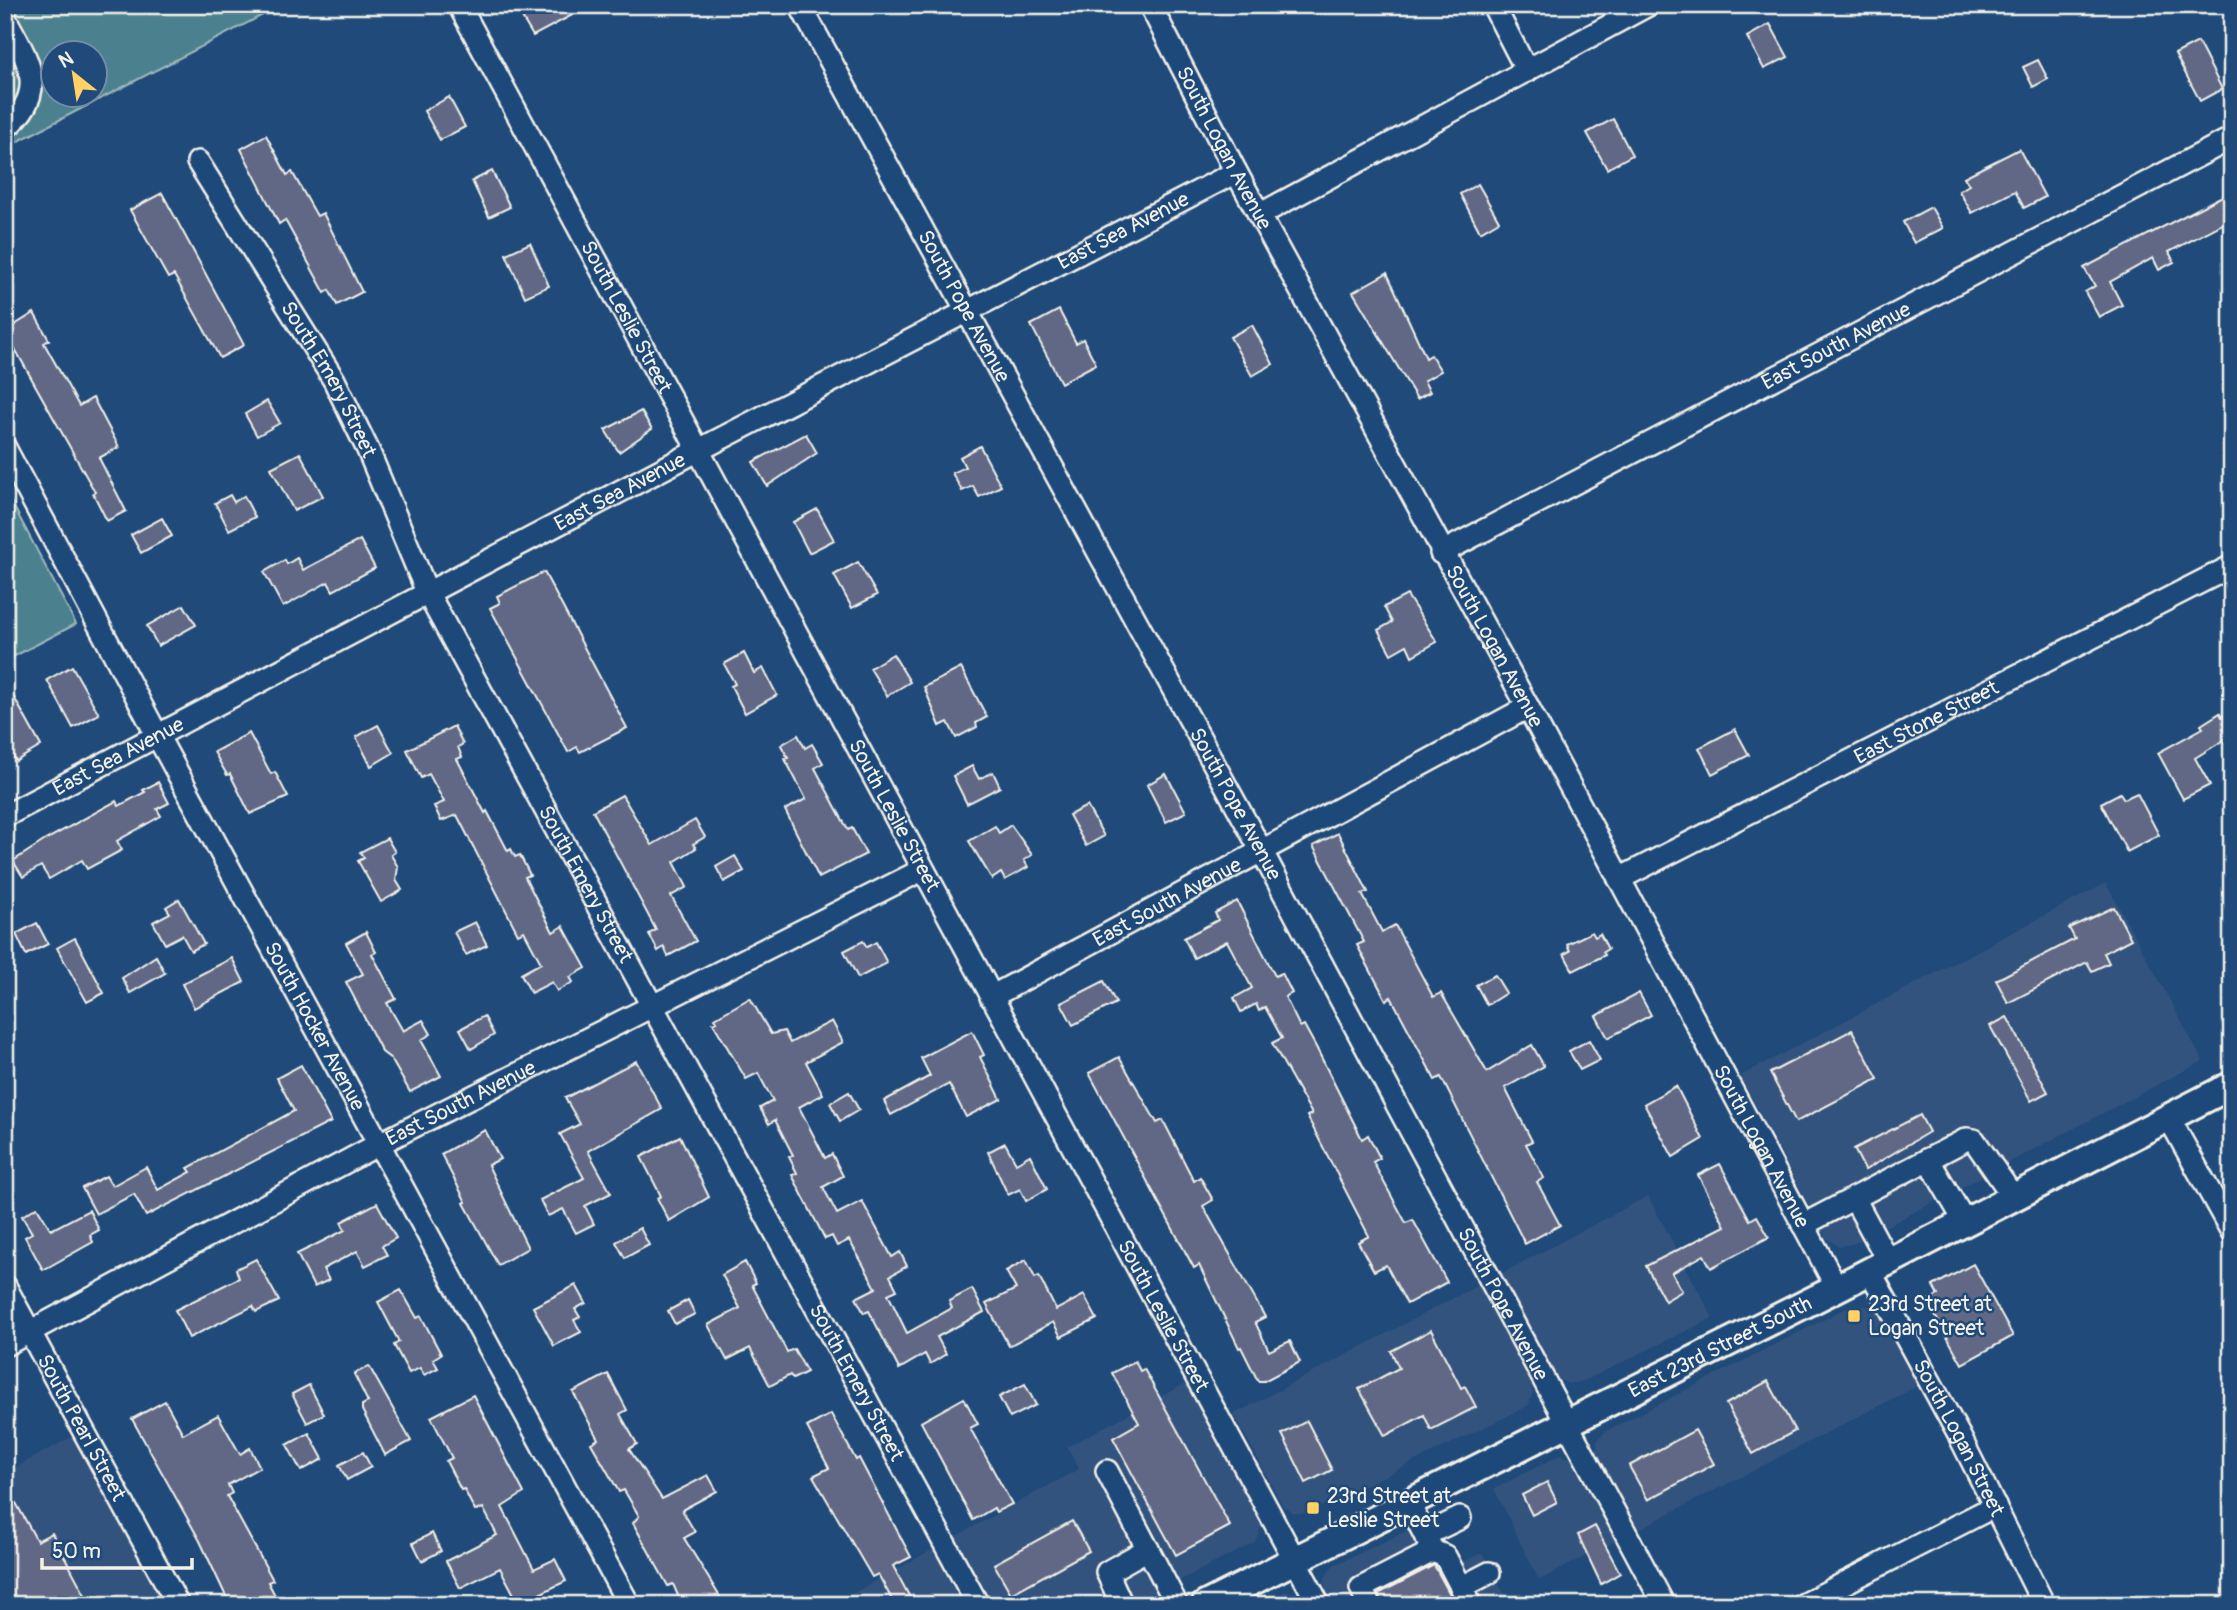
<svg xmlns="http://www.w3.org/2000/svg" width="2237" height="1610" font-family="Pangolin,sans-serif">
<style>
.built{fill:#33537e}
.green{fill:#4c818e;stroke:#a0b9bb;stroke-width:2;fill-rule:evenodd}
.building{fill:#616886;stroke:#f4f1e8;stroke-width:2}
.lines{fill:none;stroke-linecap:round;stroke-linejoin:round}
.minor-casing{stroke:#f4f1e8;stroke-width:26}
.major-casing{stroke:#f4f1e8;stroke-width:32}
.minor{stroke:#1f4a7a;stroke-width:21}
.major{stroke:#1f4a7a;stroke-width:26}
.poi-dot{fill:#ffd166;stroke:#1f4a7a;stroke-width:2.5}
.labels{text-anchor:middle;dominant-baseline:central;stroke-width:5;stroke-linejoin:round;paint-order:stroke}
.street-label{font-size:21px;fill:#f4f1e8;stroke:#1f4a7a}
.poi-label{font-size:21px;fill:#f4f1e8;stroke:#1f4a7a;text-anchor:start}
</style>
<rect width="100%" height="100%" fill="#1f4a7a"/>
<filter id="ink" filterUnits="userSpaceOnUse"><feTurbulence type="fractalNoise" baseFrequency=".0143" numOctaves="2"/><feDisplacementMap in="SourceGraphic" scale="14" xChannelSelector="R" yChannelSelector="G"/><feConvolveMatrix kernelMatrix="1 2 1 2 8 2 1 2 1" color-interpolation-filters="sRGB"/></filter>
<g filter="url(#ink)">
<g class="built">
<polygon points="2106,883 2203,1061 1853,1244 1839,1246 1827,1239 1740,1076"/>
<polygon points="1648,1196 1713,1318 1584,1381 1568,1384 1550,1375 1496,1276"/>
<polygon points="1480,1284 1528,1373 1533,1392 1528,1406 1309,1513 1294,1513 1283,1506 1234,1414"/>
<polygon points="1850,1306 1870,1306 1884,1318 1920,1385 1637,1530 1597,1453 1597,1441 1606,1431"/>
<polygon points="1192,1380 1262,1515 1261,1529 1254,1543 1131,1605 987,1605 951,1539 1079,1469 1067,1447"/>
<polygon points="75,1435 166,1605 5,1605 5,1473"/>
<polygon points="1560,1455 1572,1459 1616,1541 1539,1580 1494,1489"/>
<polygon points="1428,1521 1453,1567 1482,1553 1507,1599 1496,1605 1334,1605 1325,1588 1325,1578 1332,1566"/>
<polygon points="935,1548 965,1605 832,1605"/>
<polygon points="1286,1591 1301,1595 1309,1605 1259,1605"/>
</g>
<g class="green">
<path d="M5,5H282L5,148ZM52,52H94V94H52Z"/>
<polygon points="5,490 76,624 5,661"/>
</g>
<g class="building">
<polygon points="540,5 591,5 533,36 521,16"/>
<polygon points="1770,24 1788,57 1764,69 1747,37"/>
<polygon points="2198,42 2222,89 2200,101 2175,54"/>
<polygon points="2038,60 2048,79 2033,87 2023,67"/>
<polygon points="449,97 465,127 440,140 424,111"/>
<polygon points="1613,119 1632,155 1607,169 1587,133"/>
<polygon points="266,135 287,175 292,172 317,216 323,213 362,292 337,305 329,290 325,293 285,220 279,224 241,149"/>
<polygon points="2019,149 2045,197 2024,208 2015,191 1972,213 1959,191 1969,185 1964,177"/>
<polygon points="492,171 510,207 489,217 472,181"/>
<polygon points="1478,184 1499,221 1480,232 1460,194"/>
<polygon points="2232,191 2232,219 2169,252 2174,262 2159,270 2153,258 2110,282 2122,305 2099,317 2085,292 2095,286 2084,268"/>
<polygon points="162,193 244,345 220,358 174,275 168,278 130,210"/>
<polygon points="1931,207 1943,228 1914,243 1903,222"/>
<polygon points="530,243 549,286 525,297 506,254"/>
<polygon points="1387,273 1426,358 1431,355 1441,371 1424,381 1430,392 1417,399 1353,292"/>
<polygon points="1059,310 1076,343 1083,339 1096,364 1061,383 1031,325"/>
<polygon points="34,313 49,340 44,343 79,406 93,398 119,447 99,458 126,511 107,521 93,493 95,492 5,331"/>
<polygon points="1252,325 1273,364 1252,376 1230,337"/>
<polygon points="267,401 280,423 257,436 245,414"/>
<polygon points="641,411 652,429 619,452 605,430"/>
<polygon points="806,434 817,453 767,486 753,462"/>
<polygon points="980,446 1001,486 979,497 973,486 962,491 952,473 965,467 960,457"/>
<polygon points="300,453 323,496 294,511 271,468"/>
<polygon points="230,495 234,502 244,496 255,517 229,530 215,503"/>
<polygon points="817,509 834,540 809,553 793,522"/>
<polygon points="162,518 172,536 141,553 131,535"/>
<polygon points="360,540 375,568 333,591 328,582 283,607 264,572 285,560 287,564 297,558 303,570"/>
<polygon points="858,562 877,595 852,608 834,575"/>
<polygon points="544,572 627,728 580,752 577,747 568,752 490,608 500,603 497,596"/>
<polygon points="1407,595 1437,642 1412,656 1407,645 1391,654 1378,630 1392,622 1384,607"/>
<polygon points="184,605 196,625 158,646 147,626"/>
<polygon points="744,653 754,673 763,668 777,695 745,713 731,686 735,684 724,664"/>
<polygon points="893,654 910,682 887,696 870,668"/>
<polygon points="72,666 99,714 73,728 47,680"/>
<polygon points="961,668 987,717 976,723 977,727 956,738 948,722 940,726 924,687"/>
<polygon points="5,681 41,746 16,761 5,742"/>
<polygon points="2232,712 2232,735 2195,758 2210,785 2183,799 2158,753 2203,728 2201,725 2220,713 2222,717"/>
<polygon points="378,725 393,753 371,766 356,737"/>
<polygon points="454,726 463,744 458,747 462,757 457,759 485,813 487,811 508,851 511,849 515,857 520,855 530,875 525,877 553,932 563,926 586,968 570,977 573,982 557,991 552,982 531,993 521,974 541,963 524,931 518,934 457,815 441,821 434,806 444,802 429,774 421,778 407,750"/>
<polygon points="1735,729 1749,755 1712,774 1699,748"/>
<polygon points="249,733 271,774 275,772 288,797 250,814 230,774 227,775 214,752"/>
<polygon points="798,735 805,748 812,744 823,763 815,768 848,830 852,828 866,854 819,878 785,810 806,799 785,759 788,758 781,745"/>
<polygon points="972,766 979,779 993,772 1000,787 967,804 953,776"/>
<polygon points="1166,774 1186,812 1166,822 1147,785"/>
<polygon points="158,782 169,803 157,809 161,816 117,841 122,850 87,869 82,860 49,879 41,866 23,877 13,861 47,839 116,801 119,806 145,792 143,790"/>
<polygon points="2120,793 2124,799 2137,793 2159,835 2127,852 2101,803"/>
<polygon points="622,795 652,845 695,820 705,837 693,844 696,848 674,862 687,887 671,896 696,941 668,956 664,947 658,951 649,934 656,930 593,811"/>
<polygon points="1087,806 1104,836 1086,846 1069,815"/>
<polygon points="1011,825 1032,855 1024,860 1028,867 1005,880 1001,873 992,879 969,841 995,826 999,833"/>
<polygon points="1338,833 1368,892 1362,894 1382,932 1395,925 1433,997 1441,993 1487,1072 1532,1045 1544,1066 1505,1088 1532,1141 1526,1144 1544,1178 1537,1182 1560,1225 1525,1244 1441,1077 1435,1080 1391,997 1386,1000 1357,945 1364,942 1313,846"/>
<polygon points="387,838 395,852 391,855 398,867 396,880 402,890 381,902 358,861 364,858 360,852"/>
<polygon points="735,856 744,871 724,882 716,867"/>
<polygon points="179,899 204,944 191,951 182,935 165,944 153,922 170,913 166,907"/>
<polygon points="1237,901 1275,976 1282,973 1292,993 1285,997 1300,1027 1304,1025 1316,1047 1362,1139 1368,1135 1380,1158 1373,1162 1406,1223 1413,1220 1447,1282 1407,1304 1386,1265 1374,1271 1358,1242 1369,1236 1307,1116 1312,1114 1272,1043 1282,1038 1265,1007 1259,1011 1256,1004 1241,1012 1234,998 1252,988 1227,941 1194,958 1184,938 1218,920 1215,913"/>
<polygon points="2114,907 2131,939 2104,953 2109,963 2092,971 2087,962 2008,1003 1996,980 2075,939 2069,928"/>
<polygon points="475,922 487,945 466,955 454,932"/>
<polygon points="37,923 48,944 26,955 16,934"/>
<polygon points="366,932 376,952 372,954 396,999 387,1003 403,1031 423,1020 431,1034 421,1040 441,1076 410,1092 391,1059 382,1052 346,982 363,974 346,943"/>
<polygon points="1592,932 1595,937 1600,934 1608,949 1603,952 1605,955 1573,971 1564,954 1570,951 1567,944"/>
<polygon points="75,938 104,993 87,1002 57,948"/>
<polygon points="863,941 867,947 876,942 887,963 858,978 844,951"/>
<polygon points="156,956 165,973 130,993 122,978"/>
<polygon points="232,958 244,982 194,1008 182,984"/>
<polygon points="1495,975 1506,993 1487,1005 1476,985"/>
<polygon points="1104,981 1116,1003 1073,1025 1061,1003"/>
<polygon points="1639,993 1651,1015 1608,1038 1596,1016"/>
<polygon points="750,998 771,1034 784,1031 790,1043 832,1021 843,1042 806,1062 823,1094 799,1107 825,1158 832,1154 843,1176 823,1187 837,1214 862,1201 892,1257 900,1252 907,1266 890,1276 897,1290 888,1294 907,1333 952,1308 949,1301 972,1289 984,1312 937,1337 946,1354 930,1364 925,1354 899,1369 869,1311 864,1313 856,1298 876,1288 860,1259 849,1240 837,1246 832,1236 825,1239 792,1175 797,1173 789,1157 793,1155 775,1120 769,1124 760,1108 773,1101 758,1073 746,1079 713,1023 717,1021 715,1018"/>
<polygon points="484,1016 494,1035 471,1049 460,1029"/>
<polygon points="2007,1017 2048,1092 2031,1101 1990,1026"/>
<polygon points="1852,1030 1878,1079 1796,1122 1770,1073"/>
<polygon points="972,1031 984,1055 980,1057 1001,1099 966,1117 949,1084 891,1115 884,1101 930,1076 921,1058"/>
<polygon points="1589,1040 1600,1060 1580,1070 1569,1051"/>
<polygon points="1119,1057 1157,1123 1163,1120 1194,1181 1200,1177 1213,1200 1203,1206 1265,1317 1255,1322 1269,1351 1290,1341 1300,1362 1264,1381 1258,1381 1241,1347 1239,1348 1199,1265 1194,1268 1089,1073"/>
<polygon points="636,1061 662,1109 588,1151 611,1193 585,1206 594,1224 576,1233 563,1209 548,1216 540,1200 584,1178 560,1134 580,1124 565,1098"/>
<polygon points="301,1065 331,1122 146,1216 134,1194 96,1214 82,1188 106,1176 112,1186 146,1167 158,1190 191,1172 188,1168 294,1111 277,1078"/>
<polygon points="1676,1086 1703,1139 1673,1157 1644,1104"/>
<polygon points="849,1092 859,1110 840,1121 830,1103"/>
<polygon points="1920,1115 1929,1132 1865,1170 1854,1149"/>
<polygon points="485,1130 500,1159 488,1165 528,1248 498,1265 464,1203 466,1202 441,1154"/>
<polygon points="680,1136 709,1197 669,1221 657,1198 661,1196 641,1157"/>
<polygon points="1005,1143 1016,1163 1030,1155 1047,1189 1026,1201 1020,1189 1008,1195 988,1152"/>
<polygon points="1720,1164 1750,1220 1757,1216 1769,1237 1711,1268 1704,1255 1672,1273 1682,1291 1665,1301 1646,1266 1725,1226 1698,1175"/>
<polygon points="377,1203 396,1238 382,1246 387,1255 365,1266 357,1251 323,1269 329,1280 314,1287 297,1254 345,1230 341,1222"/>
<polygon points="37,1207 51,1230 89,1210 99,1230 90,1235 93,1242 43,1270 25,1237 32,1233 22,1216"/>
<polygon points="640,1228 649,1245 625,1258 616,1242"/>
<polygon points="256,1259 279,1301 256,1312 253,1306 189,1338 175,1310 239,1278 236,1269"/>
<polygon points="1026,1260 1035,1278 1039,1276 1056,1310 1084,1295 1097,1319 1061,1337 1053,1322 1009,1346 986,1304 1016,1289 1006,1271"/>
<polygon points="745,1262 756,1283 752,1285 787,1352 794,1349 807,1372 793,1379 790,1375 770,1386 750,1348 727,1360 708,1325 740,1308 722,1275"/>
<polygon points="1973,1264 2013,1336 1962,1364 1927,1301 1938,1295 1933,1286"/>
<polygon points="576,1285 586,1303 575,1309 580,1317 574,1320 581,1332 554,1346 533,1307"/>
<polygon points="401,1290 417,1318 421,1316 441,1354 433,1359 438,1368 424,1375 420,1368 409,1373 394,1345 399,1342 378,1302"/>
<polygon points="688,1300 695,1314 675,1324 668,1311"/>
<polygon points="1431,1330 1461,1388 1465,1386 1476,1407 1431,1430 1424,1415 1385,1436 1359,1389 1399,1368 1391,1351"/>
<polygon points="1135,1361 1140,1371 1144,1369 1230,1526 1176,1555 1113,1438 1139,1423 1112,1373"/>
<polygon points="369,1366 411,1441 385,1455 362,1410 362,1405 368,1402 354,1374"/>
<polygon points="608,1374 627,1410 620,1414 637,1444 629,1449 662,1499 708,1475 717,1491 682,1510 695,1532 684,1538 725,1605 682,1605 673,1584 668,1586 633,1523 639,1516 624,1490 619,1492 591,1443 598,1439 573,1392"/>
<polygon points="1768,1381 1795,1431 1753,1454 1726,1404"/>
<polygon points="1025,1384 1036,1405 1010,1418 999,1397"/>
<polygon points="309,1385 324,1414 307,1423 292,1394"/>
<polygon points="473,1395 524,1493 502,1507 534,1569 555,1559 566,1581 519,1604 500,1568 460,1588 446,1561 497,1535 483,1508 475,1511 464,1489 461,1490 446,1461 452,1458 431,1417"/>
<polygon points="964,1398 978,1424 970,1428 1012,1504 996,1512 994,1508 973,1520 921,1422"/>
<polygon points="165,1401 183,1434 218,1415 240,1454 250,1448 260,1467 228,1485 232,1493 227,1496 273,1580 268,1582 280,1605 230,1605 200,1541 132,1419"/>
<polygon points="831,1414 856,1460 859,1458 911,1557 893,1566 914,1605 895,1605 878,1574 872,1577 813,1476 829,1468 807,1427"/>
<polygon points="1307,1421 1332,1470 1306,1483 1282,1434"/>
<polygon points="1695,1430 1714,1464 1648,1500 1629,1466"/>
<polygon points="309,1433 323,1459 301,1471 287,1445"/>
<polygon points="363,1452 371,1467 347,1480 339,1465"/>
<polygon points="1547,1482 1557,1502 1532,1515 1522,1495"/>
<polygon points="16,1503 37,1541 52,1533 85,1595 67,1605 11,1605 5,1594 5,1509"/>
<polygon points="1072,1521 1089,1551 1011,1594 994,1564"/>
<polygon points="1595,1526 1620,1573 1601,1584 1578,1535"/>
<polygon points="432,1533 441,1551 422,1561 413,1543"/>
<polygon points="1434,1565 1452,1598 1451,1602 1445,1605 1382,1605 1378,1594"/>
</g>
<g class="lines">
<defs>
<g id="minor">
<path id="s1" d="M459,5L1319,1605"/>
<path id="s2" d="M800,5L1261,850L1664,1605"/>
<path id="s3" d="M1150,5L1236,172L1528,707L1837,1288"/>
<polyline points="1493,5 1527,71"/>
<path d="M5,18C27,59 51,92 5,128"/>
<path id="s4" d="M198,162L334,380L368,450L427,592L978,1605"/>
<polyline points="1259,215 1648,5"/>
<path id="s5" d="M5,448L157,735L629,1605"/>
<path id="s6" d="M1441,553L2232,138"/>
<path id="s7" d="M5,816L670,465L1236,172"/>
<path id="s8" d="M1619,879L2232,566"/>
<path id="s9" d="M991,997L1528,707"/>
<polyline points="2169,1118 2232,1232"/>
<polyline points="1928,1159 1965,1222"/>
<polyline points="1854,1198 1888,1261"/>
<polyline points="1803,1225 1967,1139 1974,1140 2014,1198"/>
<path id="s10" d="M1870,1271L1960,1437L2044,1605"/>
<path id="s11" d="M5,1286L178,1605"/>
<path id="s12" d="M5,1345L379,1144L922,870"/>
<polyline points="1107,1471 1177,1605"/>
<polyline points="1425,1535 1460,1518"/>
<polyline points="1433,1551 1445,1556 1469,1602 1463,1605"/>
<polyline points="1462,1587 1489,1573"/>
<polyline points="1122,1605 1107,1572 1148,1549"/>
<polyline points="1369,1605 1361,1588 1433,1551 1408,1502"/>
<polyline points="1802,1605 1995,1506"/>
</g>
<g id="major">
<path id="s13" d="M1205,1605L1837,1288L2232,1085"/>
</g>
</defs>
<use href="#minor" class="minor-casing"/>
<use href="#major" class="major-casing"/>
<use href="#minor" class="minor"/>
<use href="#major" class="major"/>
</g>
</g>
<g class="poi-dot">
<rect x="1847" y="1309" width="14" height="14" rx="3.5"/>
<rect x="1306" y="1501" width="14" height="14" rx="3.5"/>
</g>
<g class="labels">
<g class="street-label">
<text stroke="none"><textPath href="#s3" startOffset="161">South Logan Avenue</textPath></text>
<text stroke="none"><textPath href="#s7" startOffset="1262">East Sea Avenue</textPath></text>
<text stroke="none"><textPath href="#s2" startOffset="343">South Pope Avenue</textPath></text>
<text stroke="none"><textPath href="#s1" startOffset="354">South Leslie Street</textPath></text>
<text stroke="none"><textPath href="#s6" startOffset="446">East South Avenue</textPath></text>
<text stroke="none"><textPath href="#s4" startOffset="254">South Emery Street</textPath></text>
<text stroke="none"><textPath href="#s7" startOffset="695">East Sea Avenue</textPath></text>
<text stroke="none"><textPath href="#s3" startOffset="728">South Logan Avenue</textPath></text>
<text stroke="none"><textPath href="#s8" startOffset="345">East Stone Street</textPath></text>
<text stroke="none"><textPath href="#s7" startOffset="128">East Sea Avenue</textPath></text>
<text stroke="none"><textPath href="#s2" startOffset="910">South Pope Avenue</textPath></text>
<text stroke="none"><textPath href="#s1" startOffset="920">South Leslie Street</textPath></text>
<text stroke="none"><textPath href="#s4" startOffset="821">South Emery Street</textPath></text>
<text stroke="none"><textPath href="#s9" startOffset="200">East South Avenue</textPath></text>
<text stroke="none"><textPath href="#s5" startOffset="656">South Hocker Avenue</textPath></text>
<text stroke="none"><textPath href="#s12" startOffset="516">East South Avenue</textPath></text>
<text stroke="none"><textPath href="#s3" startOffset="1295">South Logan Avenue</textPath></text>
<text stroke="none"><textPath href="#s2" startOffset="1477">South Pope Avenue</textPath></text>
<text stroke="none"><textPath href="#s1" startOffset="1488">South Leslie Street</textPath></text>
<text stroke="none"><textPath href="#s13" startOffset="576">East 23rd Street South</textPath></text>
<text stroke="none"><textPath href="#s4" startOffset="1388">South Emery Street</textPath></text>
<text stroke="none"><textPath href="#s11" startOffset="161">South Pearl Street</textPath></text>
<text stroke="none"><textPath href="#s10" startOffset="189">South Logan Street</textPath></text>
</g>
<g class="poi-label">
<text x="1868" y="1304">23rd Street at<tspan x="1868" dy="24">Logan Street</tspan></text>
<text x="1327" y="1496">23rd Street at<tspan x="1327" dy="24">Leslie Street</tspan></text>
</g>
</g>
<rect width="2237" height="1610" fill="none" stroke="#1f4a7a" stroke-width="28"/>
<rect x="14" y="14" width="2209" height="1582" fill="none" stroke="#f4f1e8" stroke-width="2.5" filter="url(#ink)"/>
<g transform="translate(74 74) rotate(330)"><circle r="33" fill="#1f4a7a" stroke="#748da6" stroke-width="2"/>
<path d="M0-5L12 26L0 18L-12 26Z" fill="#ffd166"/>
<text y="-10" font-size="19" font-weight="bold" text-anchor="middle" fill="#f4f1e8">N</text>
</g>
<path d="M42 1558v10h150v-10" fill="none" stroke="#f4f1e8" stroke-width="3.5"/>
<text x="52" y="1558" font-size="21" fill="#f4f1e8" stroke="#1f4a7a" stroke-width="5" paint-order="stroke">50 m</text>
</svg>
